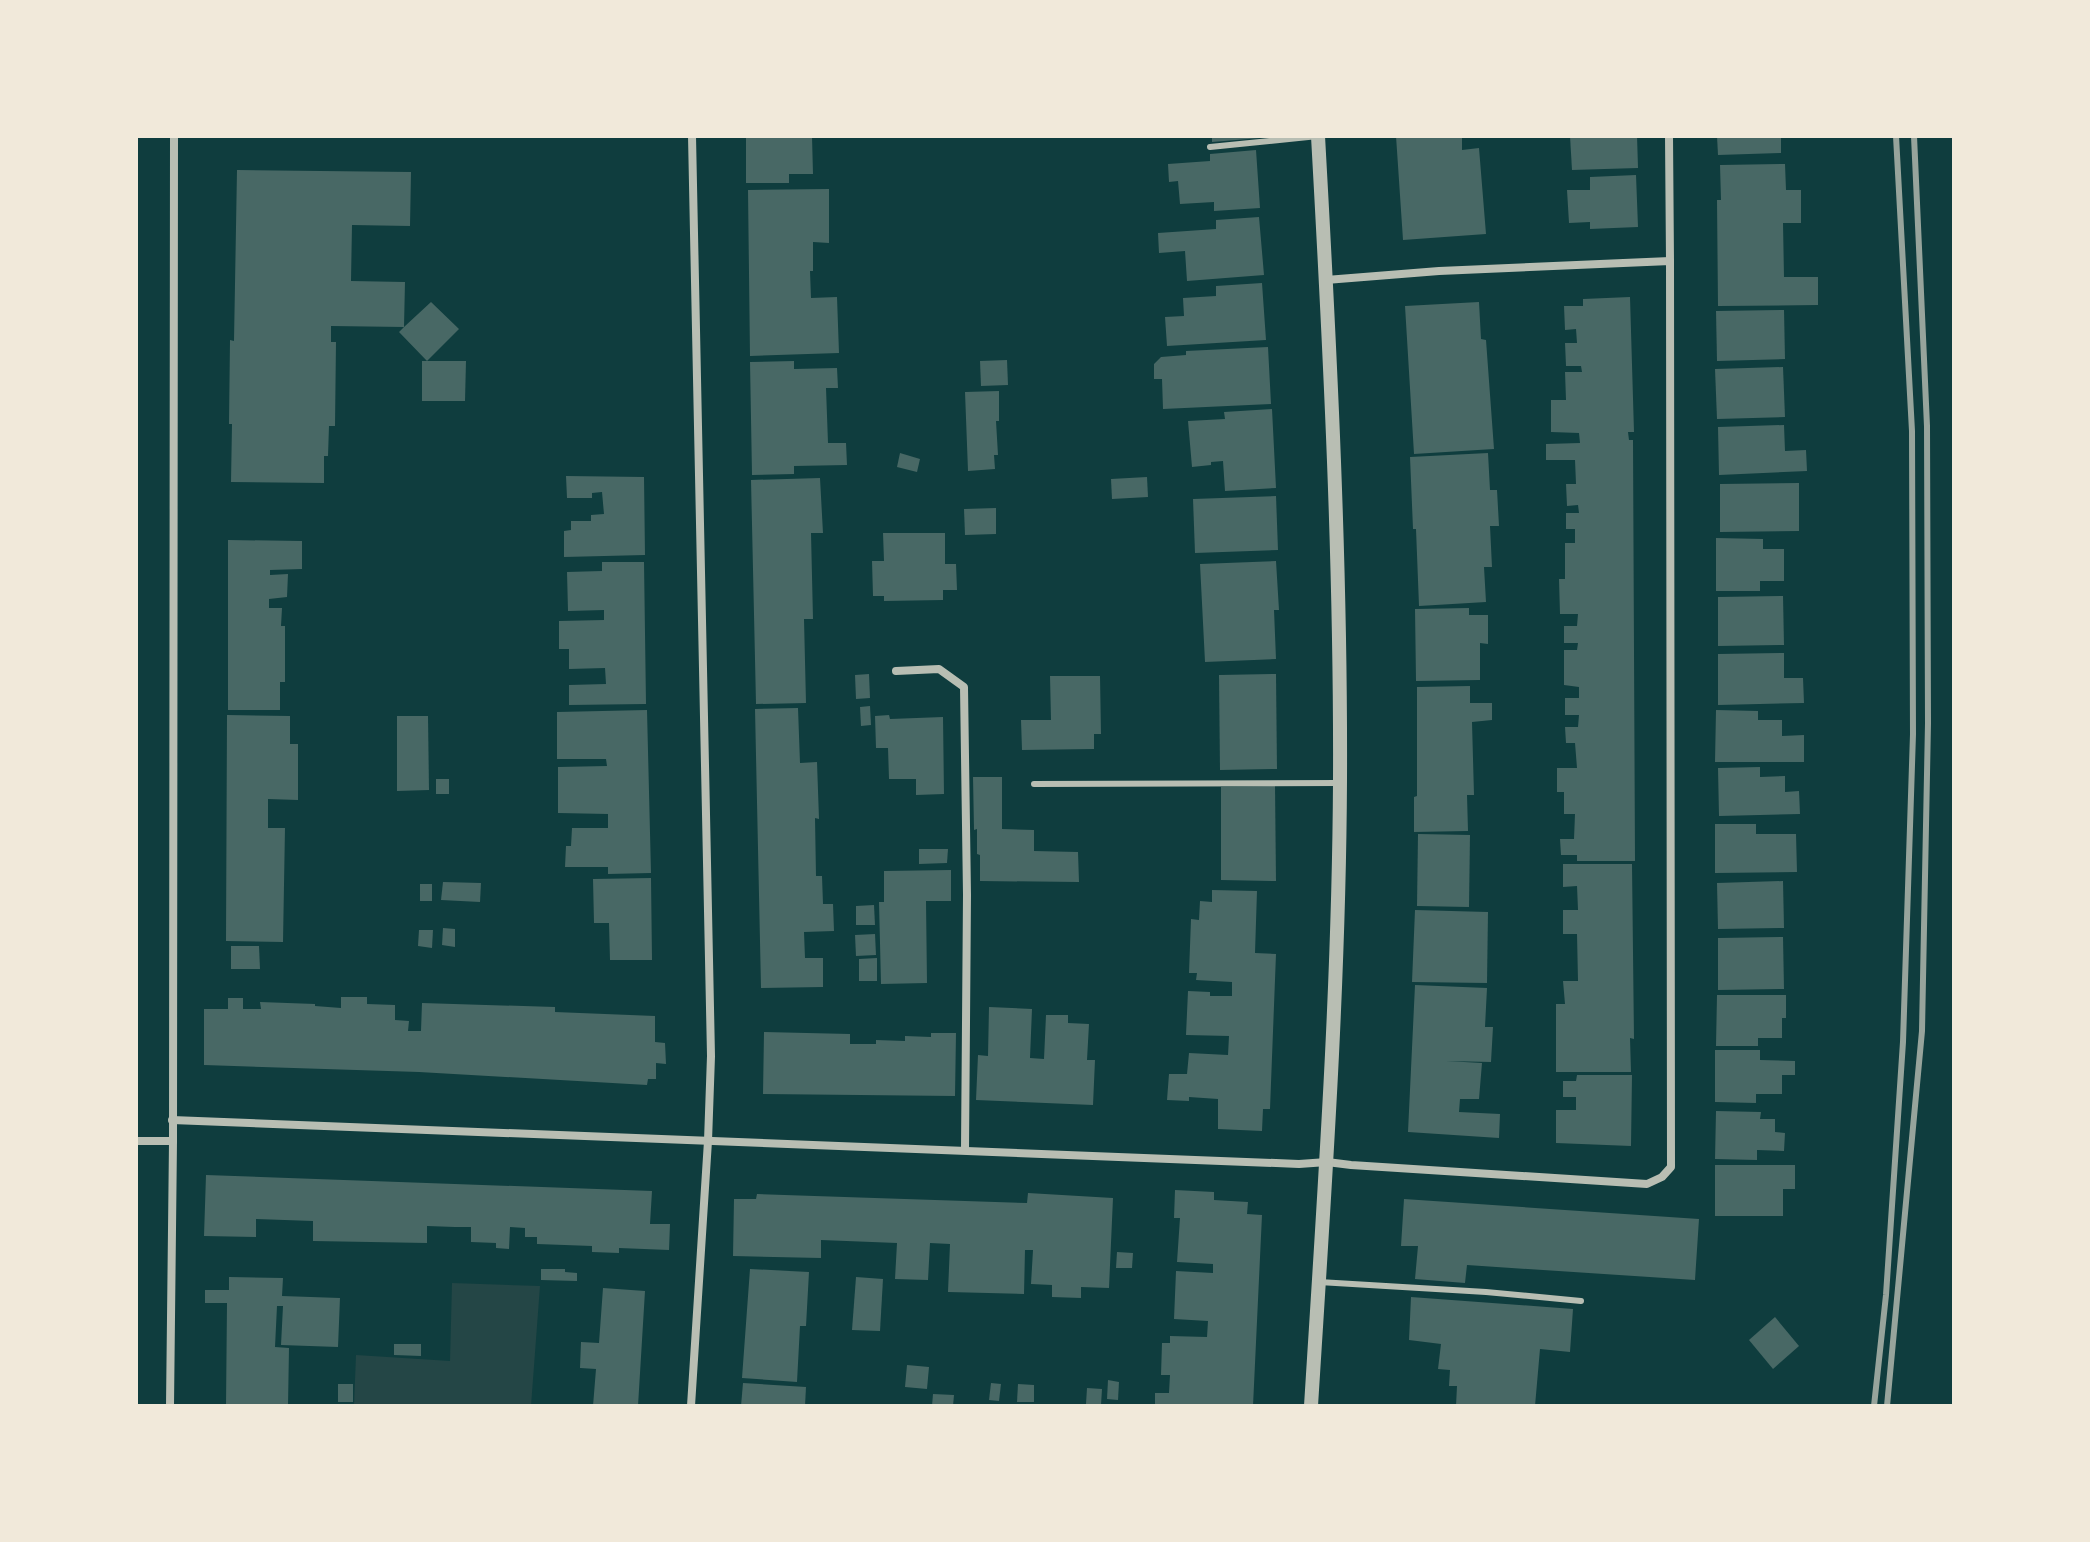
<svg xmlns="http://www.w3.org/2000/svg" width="2090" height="1542" font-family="'Varela Round',sans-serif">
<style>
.green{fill:#244646}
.building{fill:#486865}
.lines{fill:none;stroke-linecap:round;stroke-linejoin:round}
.service{stroke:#b8beb3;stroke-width:6}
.minor{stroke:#b8beb3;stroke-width:8}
.tertiary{stroke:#b8beb3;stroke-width:14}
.rail{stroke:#97a49c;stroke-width:6}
</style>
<rect width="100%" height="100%" fill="#0f3d3e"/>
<polygon class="green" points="452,1283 540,1286 531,1406 354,1406 356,1355 450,1361"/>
<g class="building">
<polygon points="746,136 812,136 813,174 789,174 789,183 746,183"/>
<polygon points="1212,136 1260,136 1260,138 1212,142"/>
<polygon points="1396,136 1462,136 1462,150 1479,148 1486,234 1403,240"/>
<polygon points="1570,136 1637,136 1638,168 1572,170"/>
<polygon points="1717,136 1781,136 1781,153 1718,155"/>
<polygon points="1256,150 1260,208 1214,211 1214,202 1180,204 1178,181 1169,182 1168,164 1210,161 1210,154"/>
<polygon points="1785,164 1786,190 1801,190 1801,223 1783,223 1784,277 1818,277 1818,305 1718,306 1717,200 1721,200 1720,165"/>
<polygon points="237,170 411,172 410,226 352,225 351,281 405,282 404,327 431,302 459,329 427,361 399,332 404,327 331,326 331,342 336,342 335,426 329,426 328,456 324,456 324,483 231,482 232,424 229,424 230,340 234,341"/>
<polygon points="1636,175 1638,227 1590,229 1590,222 1569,223 1567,190 1590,190 1590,177"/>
<polygon points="829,189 829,243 813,242 813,271 810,271 811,298 837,297 839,353 750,356 748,190"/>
<polygon points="1259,217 1264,275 1187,281 1185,251 1159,253 1158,233 1216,229 1216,220"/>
<polygon points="1262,283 1266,340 1167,346 1165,317 1184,316 1183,298 1216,296 1216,286"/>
<polygon points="1630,297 1634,432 1628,432 1629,440 1633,440 1635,861 1577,861 1577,855 1561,855 1560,839 1574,839 1575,814 1564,814 1564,792 1557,792 1557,768 1577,768 1575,743 1566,743 1565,727 1578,727 1579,715 1565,715 1565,698 1579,698 1579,687 1564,685 1564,650 1577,650 1578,643 1564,643 1564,626 1577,626 1578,614 1560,614 1559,579 1565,579 1565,543 1575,543 1575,529 1566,529 1566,513 1579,513 1578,505 1567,506 1566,484 1576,484 1575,460 1546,460 1546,444 1580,443 1579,433 1551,432 1551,400 1566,400 1565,372 1582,372 1581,366 1566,366 1565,343 1577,343 1576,329 1565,330 1564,306 1583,306 1583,299"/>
<polygon points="1479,302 1481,339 1486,340 1494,449 1414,454 1405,306"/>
<polygon points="1784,310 1785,359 1717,361 1716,311"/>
<polygon points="1268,347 1271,404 1163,409 1162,379 1154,379 1154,364 1161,357 1186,355 1186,351"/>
<polygon points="1007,360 1008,385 981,386 980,361"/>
<polygon points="422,361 466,361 465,401 422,401"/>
<polygon points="794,361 794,369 837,368 838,388 826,388 828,443 846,443 847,465 794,466 794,474 752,475 750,362"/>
<polygon points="1783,367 1785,417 1717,419 1715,369"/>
<polygon points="999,391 999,421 996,421 998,455 994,455 995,469 968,471 965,392"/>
<polygon points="1272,409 1276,488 1225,491 1223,461 1211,462 1211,465 1192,467 1188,421 1225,419 1224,412"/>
<polygon points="1784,425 1785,451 1806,450 1807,471 1719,475 1718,427"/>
<polygon points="900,453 920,459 917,472 897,467"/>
<polygon points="1488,453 1490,490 1497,490 1499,526 1490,526 1492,567 1484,567 1486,602 1419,606 1416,529 1413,529 1410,457"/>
<polygon points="566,476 644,477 645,555 564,557 564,531 571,530 571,521 591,521 591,515 604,514 602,492 592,493 592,498 567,498"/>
<polygon points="1147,477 1148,497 1112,499 1111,479"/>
<polygon points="820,478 823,533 811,533 813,619 804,619 806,703 756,704 751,480"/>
<polygon points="1799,483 1799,531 1720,532 1720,484"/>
<polygon points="1276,496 1278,550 1195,553 1193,499"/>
<polygon points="996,508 996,534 965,535 964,509"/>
<polygon points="883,533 945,533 945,564 956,564 957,590 943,590 943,600 884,601 884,596 873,596 872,561 884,561"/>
<polygon points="1716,538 1763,539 1763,549 1784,549 1784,581 1760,581 1760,591 1716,591"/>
<polygon points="228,540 302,541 302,569 270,570 270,575 288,574 287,597 269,599 269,608 282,608 281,626 285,626 285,682 280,682 280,710 228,710"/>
<polygon points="1276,561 1279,610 1274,610 1276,659 1205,662 1200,564"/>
<polygon points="602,562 644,562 646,704 569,705 569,685 606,684 605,668 569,669 569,649 559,649 559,621 604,620 604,610 568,611 567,572 602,571"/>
<polygon points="1783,596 1784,645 1718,646 1718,597"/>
<polygon points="1469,608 1469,615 1488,615 1488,644 1480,643 1480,680 1416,681 1415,609"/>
<polygon points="1784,653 1784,678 1803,678 1804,703 1718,705 1718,654"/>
<polygon points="869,674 870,698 856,699 855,675"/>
<polygon points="1276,674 1277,769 1220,770 1219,675"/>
<polygon points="1050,676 1100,676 1101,734 1094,734 1094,749 1022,750 1021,720 1051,720"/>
<polygon points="1470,686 1470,703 1492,703 1492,720 1472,722 1474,795 1467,795 1468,831 1414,832 1414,797 1417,796 1417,687"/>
<polygon points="870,706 871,725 861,726 860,707"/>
<polygon points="798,708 800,763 817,762 819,819 815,818 816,876 822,876 823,904 833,904 834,931 804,932 805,958 823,958 823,987 761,988 755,709"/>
<polygon points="647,710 651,873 608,874 608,867 565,867 566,846 571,846 572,828 608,828 608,814 558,813 558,767 607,766 606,759 557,759 557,712"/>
<polygon points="1716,710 1758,711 1758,720 1782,720 1782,736 1804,735 1804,762 1715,762"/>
<polygon points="227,715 290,716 290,744 298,744 298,800 268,799 268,828 285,828 283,942 226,941"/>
<polygon points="889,715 890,719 943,717 944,794 916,795 916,779 889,779 888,748 876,748 875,716"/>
<polygon points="397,716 428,716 429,790 397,791"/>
<polygon points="1760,767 1760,777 1785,776 1785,792 1799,791 1800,814 1719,816 1718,768"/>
<polygon points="973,777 1002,777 1002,829 1034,830 1034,851 1078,852 1079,882 980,881 980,855 977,854 977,829 974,830"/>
<rect x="436" y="779" width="13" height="15"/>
<polygon points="1275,786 1276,881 1221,880 1221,787"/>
<polygon points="1715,824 1756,824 1756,834 1796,834 1797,872 1715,873"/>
<polygon points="1418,834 1470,835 1469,907 1417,906"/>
<polygon points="919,849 948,849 947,863 919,864"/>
<polygon points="1563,864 1632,864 1634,1039 1630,1038 1631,1072 1556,1072 1556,1004 1565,1004 1563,981 1578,981 1577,934 1563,934 1563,910 1578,910 1577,886 1563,887"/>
<polygon points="951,870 951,901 926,901 927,983 881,984 879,902 884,902 884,871"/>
<polygon points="651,878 652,960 610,960 609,923 594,923 593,879"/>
<polygon points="1783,881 1784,928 1718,929 1717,883"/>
<polygon points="443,882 481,883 480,902 441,900"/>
<rect x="420" y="884" width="12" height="17"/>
<polygon points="1212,890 1257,891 1255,953 1276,954 1270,1109 1263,1109 1262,1131 1218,1129 1218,1099 1189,1097 1189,1101 1167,1100 1169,1074 1187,1074 1189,1053 1228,1055 1229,1036 1186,1035 1188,991 1210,992 1210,996 1232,996 1232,982 1196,980 1197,973 1189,973 1191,919 1199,920 1200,901 1212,902"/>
<polygon points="874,905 875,925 856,925 856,906"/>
<polygon points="1415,910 1488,912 1487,983 1412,982"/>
<polygon points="443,928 455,929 455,947 442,945"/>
<polygon points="419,930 433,930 432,948 418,946"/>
<polygon points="875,934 876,955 856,956 855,935"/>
<polygon points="1783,937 1784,989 1718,990 1718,938"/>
<polygon points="231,946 259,946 260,969 231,969"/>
<polygon points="877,958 877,981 859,981 859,959"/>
<polygon points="1415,985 1487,988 1485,1027 1493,1027 1491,1062 1446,1061 1482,1063 1479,1099 1460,1099 1459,1112 1500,1114 1499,1138 1408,1132"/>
<polygon points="1717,995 1786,995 1786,1018 1782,1018 1782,1038 1758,1038 1758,1046 1716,1046"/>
<polygon points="341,997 367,997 367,1004 395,1005 395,1020 409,1021 408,1031 421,1031 422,1003 555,1007 555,1012 655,1016 655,1042 665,1043 666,1064 656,1063 656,1079 648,1079 647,1085 419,1072 204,1065 204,1009 228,1009 228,998 243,998 243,1009 261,1009 260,1002 315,1004 315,1006 341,1008"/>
<polygon points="989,1007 1032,1009 1030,1058 1044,1059 1046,1015 1068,1015 1068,1023 1089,1024 1087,1060 1095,1060 1093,1105 976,1100 978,1055 988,1056"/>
<polygon points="764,1032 850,1034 850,1044 876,1044 876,1040 905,1041 905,1036 931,1037 931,1033 956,1033 955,1096 763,1094"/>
<polygon points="1715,1050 1760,1050 1760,1060 1795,1061 1795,1075 1782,1075 1782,1094 1756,1094 1756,1103 1715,1102"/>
<polygon points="1577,1075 1632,1075 1631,1146 1556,1143 1556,1110 1576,1110 1576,1097 1563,1097 1563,1081 1576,1081"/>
<polygon points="1716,1111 1761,1112 1760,1119 1775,1119 1775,1132 1785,1133 1784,1151 1757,1150 1757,1160 1715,1159"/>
<polygon points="1715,1165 1795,1165 1795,1189 1783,1189 1783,1216 1715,1216"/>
<polygon points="206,1175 652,1191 650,1224 670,1224 669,1250 619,1248 619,1253 592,1252 592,1246 537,1244 537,1237 525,1237 525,1228 510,1227 509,1249 496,1248 496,1243 471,1242 471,1227 455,1227 427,1226 427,1243 313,1241 313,1221 256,1219 256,1237 204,1236"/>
<polygon points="1175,1190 1214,1192 1214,1200 1248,1202 1247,1214 1262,1215 1253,1406 1155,1406 1155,1393 1169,1393 1170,1375 1161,1375 1162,1343 1170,1343 1170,1336 1207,1337 1208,1321 1174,1319 1176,1271 1213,1273 1213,1264 1177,1262 1180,1218 1174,1218"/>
<polygon points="1028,1193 1113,1198 1109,1288 1081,1287 1081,1298 1052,1297 1052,1285 1031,1284 1033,1250 1025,1250 1024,1294 948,1292 950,1244 930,1243 928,1280 895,1279 897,1243 821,1240 821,1258 733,1256 734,1199 756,1199 757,1194 1027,1203"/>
<polygon points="1404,1199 1699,1219 1695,1280 1467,1265 1465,1283 1415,1279 1418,1246 1401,1246"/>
<polygon points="1117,1252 1133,1253 1132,1268 1116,1268"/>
<polygon points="541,1269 565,1269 565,1272 577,1273 577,1281 541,1280"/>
<polygon points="750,1269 809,1272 806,1326 800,1326 797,1382 742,1378"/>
<polygon points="229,1277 283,1278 282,1296 340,1298 338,1347 281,1345 283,1306 277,1306 275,1347 289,1348 288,1406 226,1406 227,1303 205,1303 205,1290 229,1290"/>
<polygon points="856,1277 883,1279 880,1331 852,1330"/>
<polygon points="603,1288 645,1291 638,1406 593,1406 596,1369 580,1368 581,1342 599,1343"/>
<polygon points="1411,1297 1573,1309 1570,1352 1540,1349 1535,1406 1456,1406 1457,1386 1449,1386 1450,1370 1438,1369 1441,1344 1409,1340"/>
<polygon points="1775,1317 1799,1346 1773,1369 1749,1340"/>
<polygon points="394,1344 421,1344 421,1356 394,1355"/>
<polygon points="907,1365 929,1367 927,1389 905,1387"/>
<polygon points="1108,1380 1119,1382 1118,1400 1107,1399"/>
<polygon points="743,1383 806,1387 805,1406 741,1406"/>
<polygon points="991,1383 1001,1384 999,1401 989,1400"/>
<rect x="338" y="1384" width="15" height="18"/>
<polygon points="1018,1384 1034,1385 1034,1402 1017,1402"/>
<polygon points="1087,1388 1102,1389 1101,1405 1086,1404"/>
<polygon points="933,1394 954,1395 953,1406 932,1406"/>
</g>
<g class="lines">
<g class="service">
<polyline points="1210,147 1318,136"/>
<polyline points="1034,784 1339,783"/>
<polyline points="1319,1282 1486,1292 1581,1301"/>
</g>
<g class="minor">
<polyline points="1669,136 1670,261"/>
<polyline points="896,671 939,669 964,687 967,895 965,1150"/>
<polyline points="172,1120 1299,1164 1327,1162 1351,1165 1647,1184 1662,1177 1671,1167 1670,261 1439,271 1326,280"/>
<polyline points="136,1141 173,1141"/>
<polyline points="170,1406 173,1141 174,136"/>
<polyline points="691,1406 708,1141 711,1056 692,136"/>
</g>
<path class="tertiary" d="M1311,1406C1324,1198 1339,989 1340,781C1341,566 1330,351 1318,136"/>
<g class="rail">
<polyline points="1874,1406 1886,1295 1903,1042 1913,734 1912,431 1896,136"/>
<polyline points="1887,1406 1922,1031 1928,723 1927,426 1914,136"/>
</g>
</g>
<rect width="2090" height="1542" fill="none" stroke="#f1e9da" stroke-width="276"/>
</svg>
